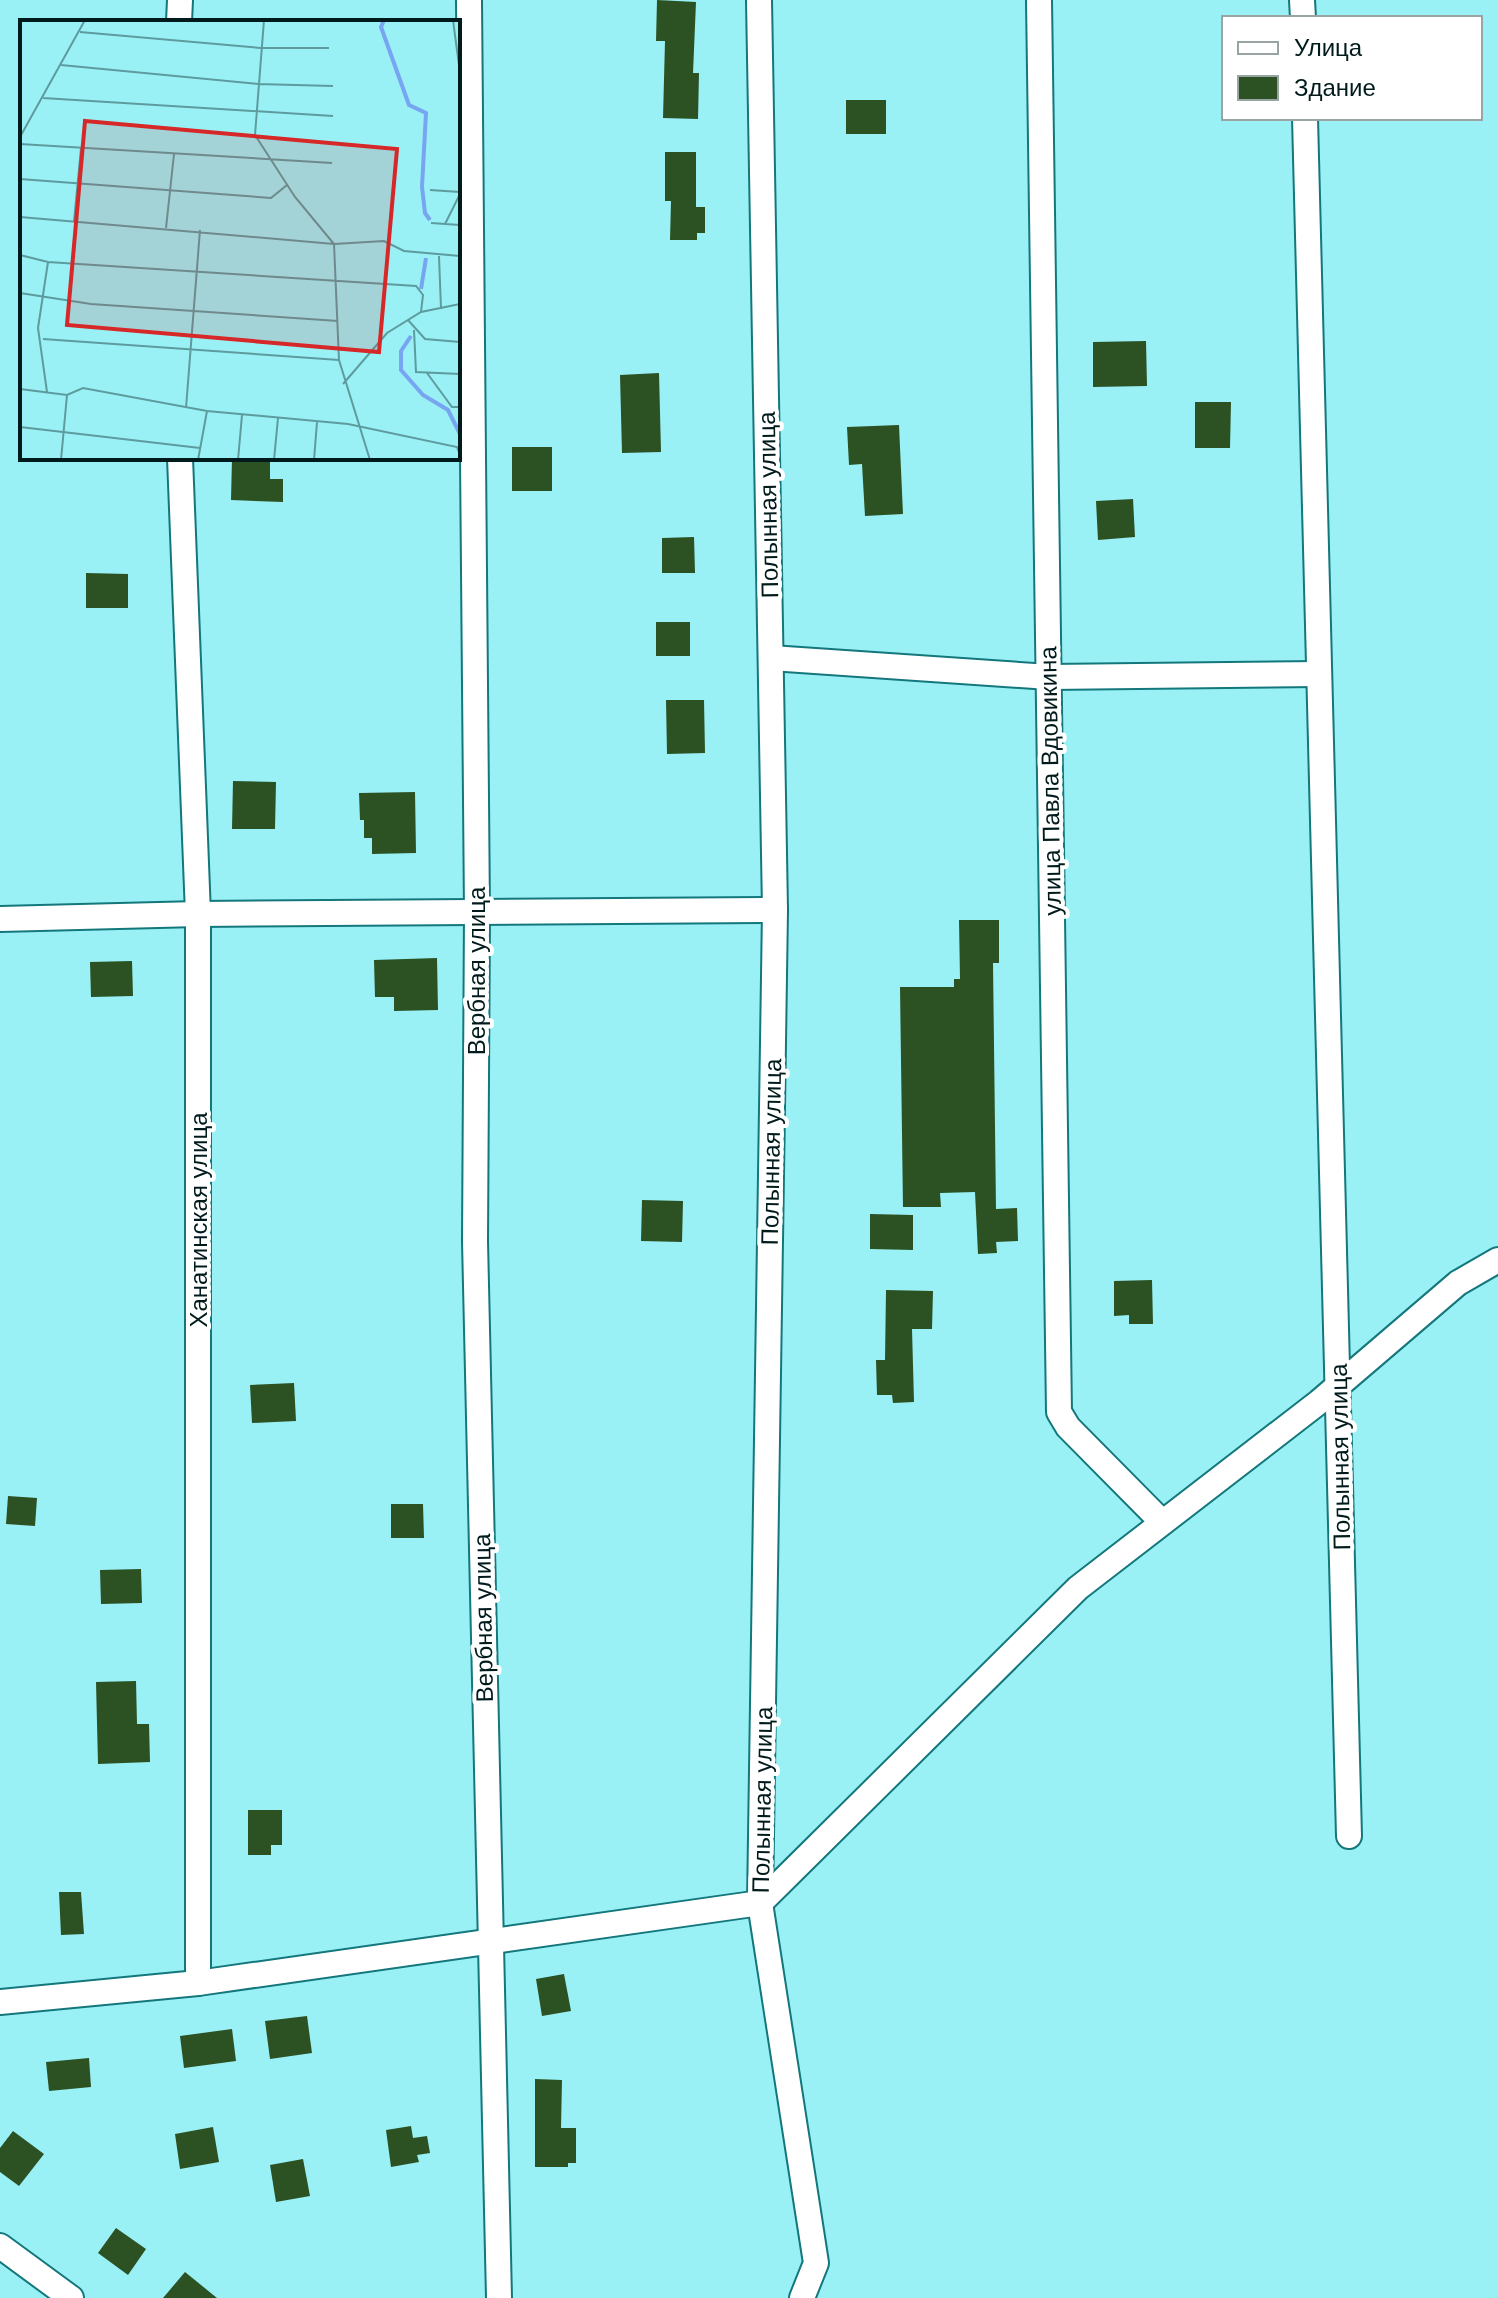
<svg xmlns="http://www.w3.org/2000/svg" width="1498" height="2298" font-family="Helvetica,sans-serif">
<style>
.building{fill:#2c5123}
.lines{fill:none;stroke-linecap:round;stroke-linejoin:round}
.street-casing{stroke:#13777c;stroke-width:28}
.street{stroke:#fff;stroke-width:24}
.labels{text-anchor:middle;dominant-baseline:central;stroke-width:8;stroke-linejoin:round;paint-order:stroke}
.street-label{font-size:24px;fill:#011b1c;stroke:#fff}
.inset-river{fill:none;stroke:#77a5f1;stroke-width:4}
.inset-road{fill:none;stroke:#5d9b9e;stroke-width:2}
.view{fill:#d62828;fill-opacity:0.15;stroke:#d62828;stroke-width:4}
.inset-edge{fill:none;stroke:#011b1c;stroke-width:4}
</style>
<rect width="100%" height="100%" fill="#9af1f5"/>
<g class="building">
<polygon points="657,0 696,2 693,73 699,73 698,119 663,118 665,41 656,41"/>
<rect x="846" y="100" width="40" height="34"/>
<polygon points="665,152 696,152 696,207 705,207 705,233 697,233 697,240 670,240 671,201 665,201"/>
<polygon points="1146,341 1147,386 1093,387 1093,342"/>
<polygon points="659,373 661,452 622,453 620,375"/>
<polygon points="1195,402 1231,402 1230,448 1195,448"/>
<polygon points="899,425 903,514 865,516 862,464 849,465 847,427"/>
<rect x="512" y="447" width="40" height="44"/>
<polygon points="232,458 270,458 270,479 283,479 283,502 231,500"/>
<polygon points="1133,499 1135,537 1098,540 1096,501"/>
<polygon points="694,537 695,573 662,573 662,538"/>
<polygon points="86,573 128,574 128,608 86,608"/>
<rect x="656" y="622" width="34" height="34"/>
<polygon points="666,700 704,700 705,753 667,754"/>
<polygon points="233,781 276,782 275,829 232,829"/>
<polygon points="415,792 416,853 372,854 372,838 364,838 364,820 360,820 359,793"/>
<polygon points="959,920 999,920 999,963 993,963 996,1209 1017,1208 1018,1241 996,1242 997,1253 978,1254 975,1192 940,1193 941,1207 903,1207 900,987 954,987 954,979 960,979"/>
<polygon points="437,958 438,1010 394,1011 394,997 375,997 374,960"/>
<polygon points="132,961 133,996 91,997 90,962"/>
<polygon points="642,1200 683,1201 682,1242 641,1241"/>
<polygon points="870,1214 913,1215 913,1250 870,1249"/>
<polygon points="1152,1280 1153,1324 1129,1324 1129,1315 1114,1316 1114,1281"/>
<polygon points="886,1290 933,1291 932,1329 912,1329 914,1402 893,1403 892,1395 877,1395 876,1360 885,1360"/>
<polygon points="294,1383 296,1421 252,1423 250,1385"/>
<polygon points="8,1496 37,1498 35,1526 6,1524"/>
<polygon points="391,1504 423,1504 424,1538 391,1538"/>
<polygon points="141,1569 142,1603 101,1604 100,1570"/>
<polygon points="136,1681 137,1724 149,1724 150,1762 98,1764 96,1682"/>
<polygon points="248,1810 282,1810 282,1845 271,1845 271,1855 248,1855"/>
<polygon points="59,1892 81,1892 84,1934 61,1935"/>
<polygon points="564,1974 571,2011 542,2016 536,1979"/>
<polygon points="307,2016 312,2053 270,2059 265,2021"/>
<polygon points="232,2029 236,2061 184,2068 180,2036"/>
<polygon points="89,2058 91,2087 49,2091 46,2062"/>
<polygon points="535,2079 562,2080 561,2128 576,2128 576,2163 568,2163 568,2167 535,2167"/>
<polygon points="411,2126 413,2138 427,2136 430,2153 417,2155 419,2162 391,2167 386,2130"/>
<polygon points="213,2127 219,2162 180,2169 175,2134"/>
<polygon points="13,2131 44,2154 19,2186 0,2172 0,2148"/>
<polygon points="303,2159 310,2196 276,2202 270,2165"/>
<polygon points="116,2228 146,2249 128,2275 98,2253"/>
<polygon points="185,2272 217,2298 163,2298"/>
</g>
<g class="lines">
<defs>
<g id="street">
<polyline points="469,0 477,913 475,1241 499,2298"/>
<polyline points="759,0 775,910 760,1903 816,2263 802,2298"/>
<polyline points="1039,0 1059,1412 1068,1427 1162,1522"/>
<polyline points="1302,0 1303,18"/>
<polyline points="179,22 180,0"/>
<polyline points="1305,118 1349,1836"/>
<polyline points="180,458 198,914 198,1983"/>
<polyline points="771,658 1049,677 1319,674"/>
<polyline points="0,919 198,914 775,910"/>
<polyline points="0,2002 198,1983 760,1903 1078,1588 1319,1402 1458,1283 1498,1260"/>
<polyline points="0,2246 71,2298"/>
</g>
</defs>
<use href="#street" class="street-casing"/>
<use href="#street" class="street"/>
</g>
<g class="labels">
<g class="street-label">
<text transform="translate(768 505) rotate(-91)">Полынная улица</text>
<text transform="translate(1050 781) rotate(-91)">улица Павла Вдовикина</text>
<text transform="translate(476 971) rotate(-90)">Вербная улица</text>
<text transform="translate(771 1152) rotate(-89)">Полынная улица</text>
<text transform="translate(198 1220) rotate(-90)">Ханатинская улица</text>
<text transform="translate(1340 1457) rotate(-91)">Полынная улица</text>
<text transform="translate(483 1618) rotate(-91)">Вербная улица</text>
<text transform="translate(762 1800) rotate(-89)">Полынная улица</text>
</g>
</g>
<g transform="translate(20 20)">
<rect width="440" height="440" fill="#9af1f5"/>
<path class="inset-river" d="M364,0L361,7L389,85L406,93L402,167L405,193L410,200M401,269L406,238M391,316L381,331V350L403,375L428,390L440,414"/>
<path class="inset-road" d="M244,0L235,115L275,177L314,224L319,340L350,440M433,0L440,53M60,12L241,28H309M41,45L238,64L313,66M23,78L313,96M0,117L65,0M0,124L312,143M0,159L251,178L267,165M410,170L440,172M0,197L314,224L364,221L384,231L440,236M54,201L61,128M411,203L440,205M425,204L440,174M146,208L154,134M0,235L28,242L396,266L403,275L401,292M419,236L421,289M0,273L71,284L318,301M388,300L405,319L440,322M394,310L396,352L440,354M23,319L319,340M407,353L432,387H440M323,364L367,313L401,292L440,284M0,369L47,375L63,368L187,391L328,404L437,427L440,435M27,372L18,308L28,242M166,388L180,210M0,407L180,428M41,440L47,375M178,440L187,391M218,440L222,395M254,440L258,398M294,440L297,402"/>
<path class="view" d="M65,101L377,129L359,332L47,305Z"/>
<rect width="440" height="440" class="inset-edge"/>
</g>
<rect x="1222" y="16" width="260" height="104" fill="#ffffff" stroke="#99a4a4" stroke-width="2"/>
<rect x="1238" y="42" width="40" height="12" fill="#ffffff" stroke="#99a4a4" stroke-width="2"/>
<text x="1294" y="56" font-size="24" fill="#011b1c">Улица</text>
<rect x="1238" y="76" width="40" height="24" fill="#2c5123" stroke="#99a4a4" stroke-width="2"/>
<text x="1294" y="96" font-size="24" fill="#011b1c">Здание</text>
</svg>
